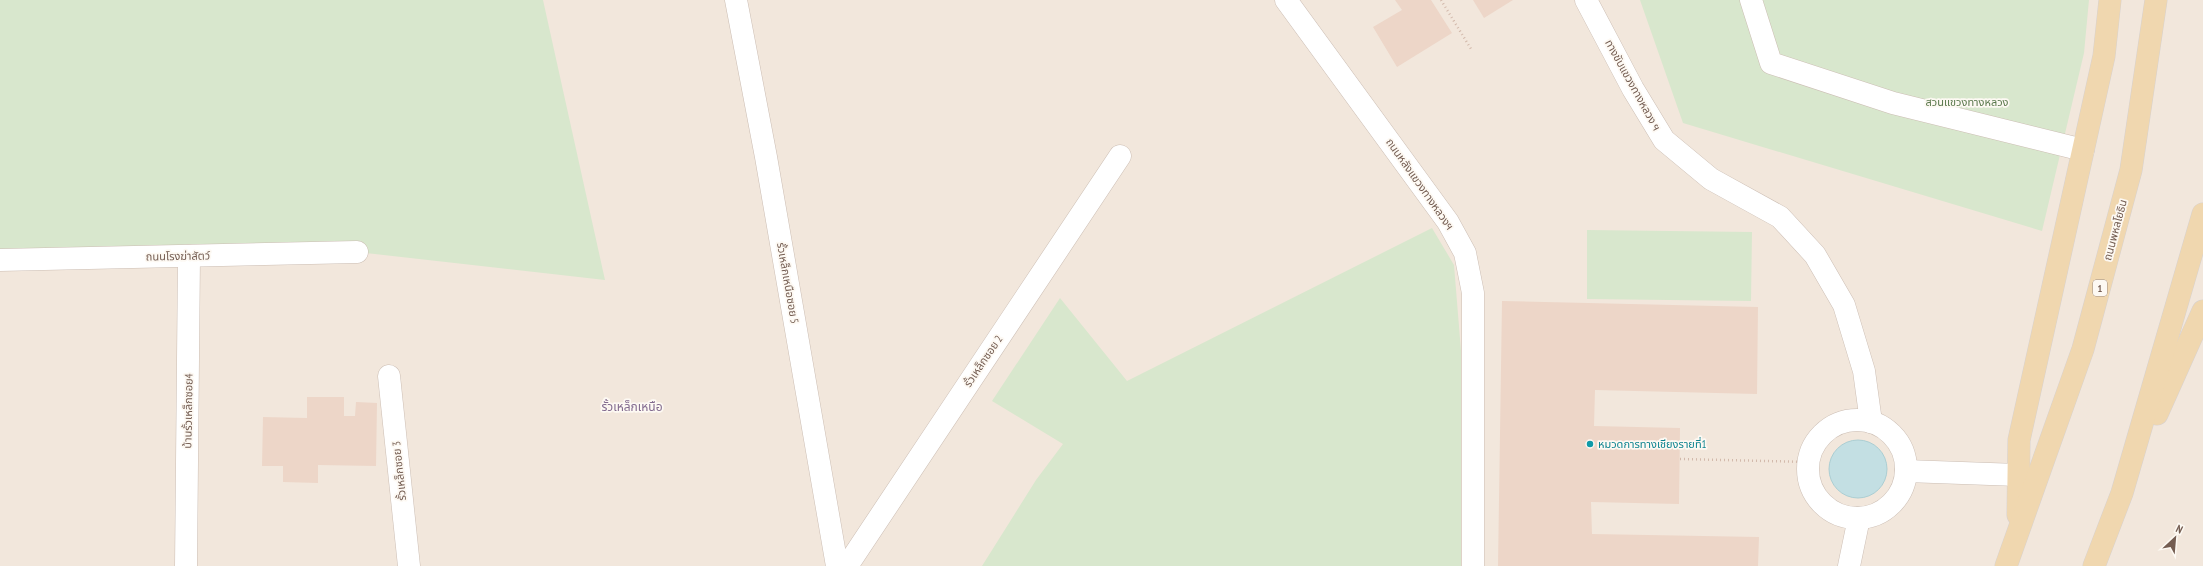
<svg xmlns="http://www.w3.org/2000/svg" width="2203" height="566" font-family="'PT Sans Narrow','Noto Sans Thai',sans-serif">
<style>
.residential{fill:#f2e7dc}
.green{fill:#d8e7cd}
.water{fill:#c3dfe3;stroke:#abced3}
.building{fill:#edd6c8}
.lines{fill:none;stroke-linecap:round;stroke-linejoin:round}
.minor-casing{stroke:#ccbeb4;stroke-width:23}
.major-casing{stroke:#d8d2cf;stroke-width:23}
.path{stroke:#d2b9ab;stroke-width:2.5;stroke-dasharray:1 3;stroke-linecap:butt}
.minor{stroke:#fff;stroke-width:22}
.major{stroke:#f0d7af;stroke-width:22}
.culture-dot{fill:#0f9aa8;stroke:#fdf9f3;stroke-width:1.5}
.labels{text-anchor:middle;dominant-baseline:central;stroke-width:3.5;stroke-linejoin:round;paint-order:stroke}
.shield{fill:#fdf9f3;stroke:#9d8c82;stroke-width:1}
.shield-label{font-size:10px;font-weight:bold;fill:#745d52}
.street-label{font-size:11px;fill:#745d52;stroke:#fdf9f3}
.park-label{font-size:11px;fill:#59784c;stroke:#fdf9f3}
.culture-label{font-size:11px;fill:#0d838f;stroke:#fdf9f3;text-anchor:start}
.neighbourhood-label{font-size:12px;fill:#826a8e;stroke:#fdf9f3}
</style>
<rect width="100%" height="100%" fill="#fbf5ed"/>
<rect class="residential" x="0" y="0" width="2203" height="566"/>
<g class="green">
<polygon points="0,0 543,0 605,280 357,252 0,260"/>
<polygon points="1640,0 2089,0 2084,53 2042,231 1683,123"/>
<polygon points="1432,228 1454,265 1461,351 1461,566 982,566 1036,480 1063,444 992,401 1060,298 1127,381"/>
<polygon points="1587,230 1752,232 1751,301 1587,299"/>
</g>
<circle class="water" cx="1858" cy="469" r="29"/>
<g class="building">
<polygon points="1395,0 1431,0 1452,33 1397,67 1373,27 1402,10"/>
<polygon points="1473,0 1513,0 1484,18"/>
<polygon points="1502,301 1758,307 1757,394 1595,390 1594,426 1680,428 1679,504 1591,502 1592,534 1759,537 1758,566 1498,566"/>
<polygon points="307,397 344,397 344,416 355,416 356,402 377,403 376,466 318,465 318,483 283,482 283,466 262,466 263,417 307,418"/>
</g>
<g class="lines">
<defs>
<g id="minor">
<polyline points="736,0 766,157 837,566"/>
<polyline points="1286,0 1448,222 1465,253 1473,293 1473,566"/>
<polyline points="1586,0 1633,89 1664,140 1711,179 1780,217 1815,255 1844,305 1864,371 1871,422"/>
<polyline points="1751,0 1771,63 1893,103 2083,150"/>
<polyline points="0,260 357,252"/>
<polyline points="389,376 409,566"/>
<circle cx="1857" cy="469" r="49"/>
<polyline points="1906,471 2018,475"/>
<polyline points="186,566 189,256"/>
<polyline points="847,566 1120,156"/>
<polyline points="1849,566 1859,518"/>
</g>
<g id="major">
<polyline points="2157,414 2203,311"/>
<polyline points="2018,515 2019,440 2104,56 2110,0"/>
<polyline points="2006,566 2083,349 2131,170 2156,0"/>
<polyline points="2094,566 2122,493 2203,214"/>
</g>
</defs>
<use href="#minor" class="minor-casing"/>
<use href="#major" class="major-casing"/>
<g class="path">
<polyline points="1441,0 1471,49"/>
<polyline points="1680,459 1809,462"/>
</g>
<use href="#minor" class="minor"/>
<use href="#major" class="major"/>
</g>
<circle class="culture-dot" cx="1590" cy="444" r="4"/>
<g class="labels">
<rect class="shield" x="2093" y="280" width="14" height="16" rx="3"/>
<g class="shield-label">
<text x="2100" y="288">1</text>
</g>
<g class="street-label">
<text transform="translate(1633 85) rotate(61)">ทางขับแขวงทางหลวง ฯ</text>
<text transform="translate(1420 184) rotate(55)">ถนนหลังแขวงทางหลวงฯ</text>
<text transform="translate(2115 230) rotate(-75)">ถนนพหลโยธิน</text>
<text transform="translate(178 256) rotate(-1)">ถนนโรงฆ่าสัตว์</text>
<text transform="translate(788 283) rotate(80)">รั้วเหล็กเหนือซอย 5</text>
<text transform="translate(983 361) rotate(-56)">รั้วเหล็กซอย 2</text>
<text transform="translate(188 411) rotate(-89)">บ้านรั้วเหล็กซอย4</text>
<text transform="translate(399 471) rotate(-96)">รั้วเหล็กซอย 3</text>
</g>
<g class="park-label">
<text x="1967" y="102">สวนแขวงทางหลวง</text>
</g>
<g class="culture-label">
<text x="1598" y="444">หมวดการทางเชียงรายที่1</text>
</g>
<g class="neighbourhood-label">
<text x="632" y="406">รั้วเหล็กเหนือ</text>
</g>
</g>
<g transform="translate(2175 538) rotate(26)" stroke="#fdf9f3" stroke-width="3" paint-order="stroke">
<path d="M0-3L7 15L0 10L-7 15Z" fill="#745d52"/>
<text y="-6" font-size="11" font-weight="bold" text-anchor="middle" fill="#745d52">N</text>
</g>
</svg>
